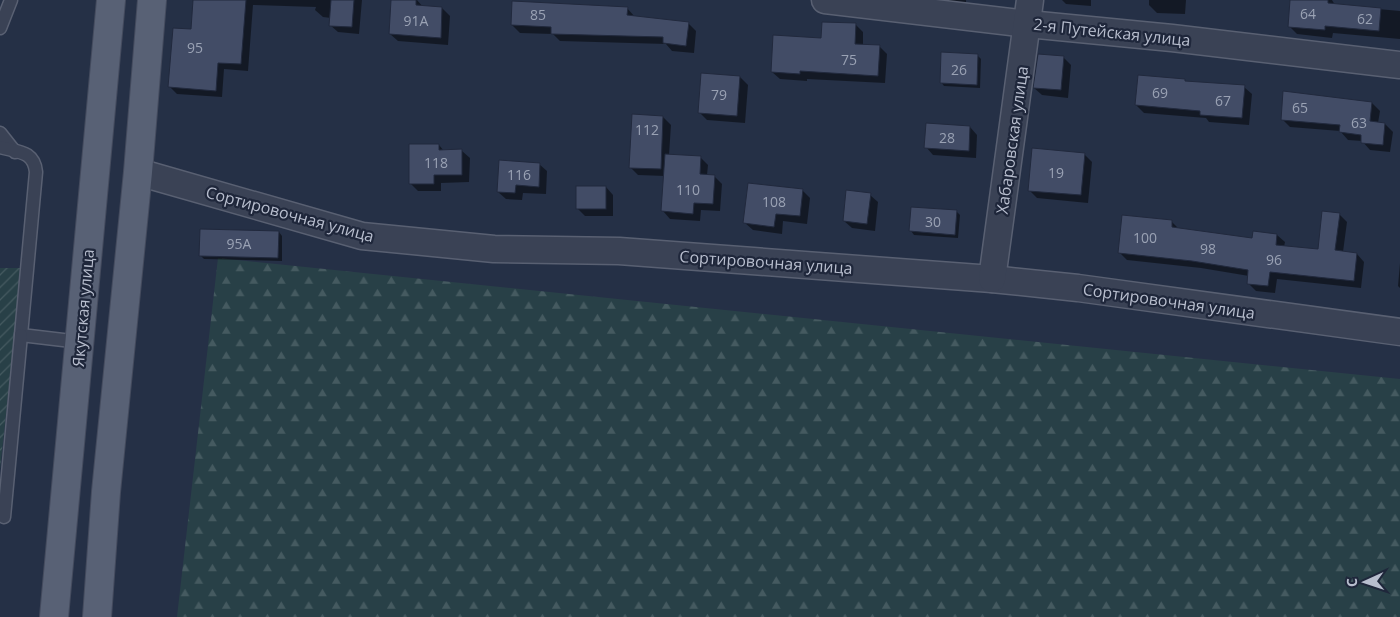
<svg xmlns="http://www.w3.org/2000/svg" width="1400" height="617" font-family="'Open Sans',sans-serif">
<style>
.forest{fill:url(#forest-firs)}
.garden{fill:url(#garden-furrows)}
.shadow{fill:#0007}
.building{fill:#424c66;stroke:#21293d}
.lines{fill:none;stroke-linecap:round;stroke-linejoin:round}
.service-casing{stroke:#596072;stroke-width:15}
.minor-casing{stroke:#596072;stroke-width:29}
.primary-casing{stroke:#444b5e;stroke-width:30}
.service{stroke:#3a4255;stroke-width:12}
.minor{stroke:#3a4255;stroke-width:26}
.primary{stroke:#586175;stroke-width:28}
.labels{text-anchor:middle;dominant-baseline:central;stroke-width:4.5;stroke-linejoin:round;paint-order:stroke}
.number-label{font-size:14px;fill:#9aa2b4}
.street-label{font-size:16px;fill:#b8bece;stroke:#1f273b}
</style>
<defs>
<pattern id="forest-firs" width="22" height="20" patternUnits="userSpaceOnUse" patternTransform="scale(1.25)"><rect width="22" height="20" fill="#284047"/><path d="M5 1l3.5 6h-7zM16 11l3.5 6h-7z" fill="#455a60"/></pattern>
<pattern id="garden-furrows" width="10" height="10" patternUnits="userSpaceOnUse" patternTransform="scale(1.25)"><rect width="10" height="10" fill="#284047"/><path d="M-1 1l2-2M0 10L10 0M9 11l2-2" fill="none" stroke="#455a60"/></pattern>
</defs>
<rect width="100%" height="100%" fill="#253046"/>
<polygon class="forest" points="218,258 1400,379 1400,617 177,617"/>
<polygon class="garden" points="0,268 22,268 0,469"/>
<g class="shadow">
<polygon points="194,0 362,0 359,34 338,32 330,25 331,18 323,17 315,10 316,7 253,5 248,71 224,69 222,97 177,94 170,87 192,31"/>
<polygon points="392,0 417,0 423,7 442,8 450,16 448,45 398,41 390,34"/>
<polygon points="942,0 966,0 966,4"/>
<polygon points="1062,0 1091,0 1091,6 1066,4"/>
<polygon points="1149,0 1186,0 1185,14 1157,13 1149,5"/>
<polygon points="1292,0 1332,0 1335,5 1400,11 1400,39 1333,33 1332,38 1297,34 1289,26"/>
<polygon points="627,8 635,17 688,23 696,31 694,53 672,51 666,44 560,41 553,34 520,33 512,25"/>
<polygon points="856,25 863,32 863,45 879,46 887,54 885,83 807,79 807,81 780,79 772,72 822,40"/>
<polygon points="977,55 981,59 980,88 944,86 941,82"/>
<polygon points="1063,57 1071,65 1068,98 1042,95 1034,88"/>
<polygon points="740,77 748,85 745,123 707,120 699,112"/>
<polygon points="1186,82 1244,87 1252,94 1249,125 1209,122 1206,118 1144,113 1136,105"/>
<polygon points="1284,93 1372,103 1380,111 1378,123 1385,124 1393,132 1390,152 1370,150 1362,141 1348,140 1340,131 1290,127 1282,119"/>
<polygon points="663,117 671,125 669,155 700,157 708,165 707,175 714,176 722,184 720,211 701,210 700,221 670,219 663,211 665,176 638,175 630,167"/>
<polygon points="970,127 977,135 976,158 933,155 926,147"/>
<polygon points="439,145 444,151 462,151 470,158 469,182 441,183 441,191 418,191 410,183"/>
<polygon points="1084,154 1092,162 1088,203 1037,198 1029,190"/>
<polygon points="539,164 547,171 546,194 523,193 522,200 506,199 498,192"/>
<polygon points="606,187 613,195 613,216 585,216 577,208"/>
<polygon points="802,190 810,198 807,224 783,221 782,234 753,230 745,223"/>
<polygon points="870,195 878,202 875,231 852,228 844,221"/>
<polygon points="956,211 960,215 958,238 914,235 911,231"/>
<polygon points="1339,214 1347,222 1343,252 1357,254 1364,262 1361,288 1277,279 1275,293 1256,291 1248,283 1249,276 1201,268 1127,260 1119,252 1172,222 1179,229 1253,240 1277,235 1285,242 1284,247 1319,250"/>
<polygon points="279,232 282,236 282,261 204,259 200,255"/>
<polygon points="1400,263 1400,288 1398,286"/>
</g>
<g class="building">
<polygon points="193,0 246,0 241,64 218,63 216,91 168,87 173,28 191,29"/>
<polygon points="331,0 354,0 352,27 329,26"/>
<polygon points="391,0 416,0 416,5 442,7 441,38 389,34"/>
<polygon points="1290,0 1328,0 1328,3 1381,8 1379,31 1325,26 1325,30 1288,27"/>
<polygon points="512,1 628,7 627,15 689,22 686,46 663,43 663,37 551,34 551,27 511,25"/>
<polygon points="822,22 856,23 855,44 880,45 878,76 800,71 800,74 771,72 773,35 821,38"/>
<polygon points="941,52 978,54 977,85 940,83"/>
<polygon points="1038,54 1064,56 1061,90 1033,88"/>
<polygon points="701,73 740,76 737,116 698,113"/>
<polygon points="1138,75 1185,79 1185,81 1245,85 1242,118 1200,115 1200,111 1135,105"/>
<polygon points="1283,91 1372,102 1370,121 1385,123 1383,145 1361,143 1361,135 1339,132 1340,125 1281,120"/>
<polygon points="632,114 663,116 661,169 629,168"/>
<polygon points="926,123 970,126 969,151 924,148"/>
<polygon points="409,144 439,144 439,150 462,149 462,175 434,175 434,184 409,184"/>
<polygon points="1032,148 1085,153 1081,195 1028,191"/>
<polygon points="665,154 701,156 700,174 715,175 713,204 694,203 693,214 661,211"/>
<polygon points="499,160 540,163 539,187 516,185 515,193 497,192"/>
<polygon points="748,183 803,189 800,216 776,214 774,227 743,223"/>
<rect x="576" y="186" width="30" height="23"/>
<polygon points="846,190 871,193 867,224 843,221"/>
<polygon points="911,207 957,210 955,235 909,231"/>
<polygon points="1322,211 1340,213 1335,250 1357,253 1354,281 1270,272 1268,286 1247,284 1248,270 1192,261 1118,253 1122,215 1172,220 1172,227 1252,238 1253,231 1277,234 1276,245 1318,249"/>
<polygon points="200,229 279,231 278,258 199,256"/>
</g>
<g class="lines">
<defs>
<g id="service">
<polyline points="0,28 11,0"/>
<polyline points="0,133 15,152"/>
<path d="M0,147C18,152 34,151 36,172L21,335L80,342"/>
<polyline points="4,517 21,335"/>
</g>
<g id="minor">
<polyline points="825,0 1028,24 1172,38 1400,65"/>
<polyline points="138,172 362,236 494,249 619,251 992,279 1078,288 1400,332"/>
<polyline points="992,279 1030,0"/>
</g>
<g id="primary">
<polyline points="54,617 111,0"/>
<polyline points="97,617 106,492 138,172 152,0"/>
</g>
</defs>
<use href="#service" class="service-casing"/>
<use href="#minor" class="minor-casing"/>
<use href="#primary" class="primary-casing"/>
<use href="#service" class="service"/>
<use href="#minor" class="minor"/>
<use href="#primary" class="primary"/>
</g>
<g class="labels">
<g class="number-label">
<text x="1308" y="13">64</text>
<text x="538" y="14">85</text>
<text x="1365" y="18">62</text>
<text x="416" y="20">91А</text>
<text x="195" y="47">95</text>
<text x="849" y="59">75</text>
<text x="959" y="69">26</text>
<text x="1160" y="92">69</text>
<text x="719" y="94">79</text>
<text x="1223" y="100">67</text>
<text x="1300" y="107">65</text>
<text x="1359" y="122">63</text>
<text x="647" y="129">112</text>
<text x="947" y="137">28</text>
<text x="436" y="162">118</text>
<text x="1056" y="172">19</text>
<text x="519" y="174">116</text>
<text x="688" y="189">110</text>
<text x="774" y="201">108</text>
<text x="933" y="221">30</text>
<text x="1145" y="237">100</text>
<text x="239" y="243">95А</text>
<text x="1208" y="248">98</text>
<text x="1274" y="259">96</text>
</g>
<g class="street-label">
<text transform="translate(1112 32) rotate(6)">2-я Путейская улица</text>
<text transform="translate(1012 140) rotate(-82)">Хабаровская улица</text>
<text transform="translate(290 214) rotate(15)">Сортировочная улица</text>
<text transform="translate(766 262) rotate(4)">Сортировочная улица</text>
<text transform="translate(1169 301) rotate(8)">Сортировочная улица</text>
<text transform="translate(83 308) rotate(-85)">Якутская улица</text>
</g>
</g>
<g transform="translate(1365 582) rotate(267)" stroke="#1f273b" stroke-width="4" paint-order="stroke">
<path d="M0-4L9 19L0 12L-9 19Z" fill="#b8bece"/>
<text y="-8" font-size="14" font-weight="bold" text-anchor="middle" fill="#b8bece">С</text>
</g>
</svg>
